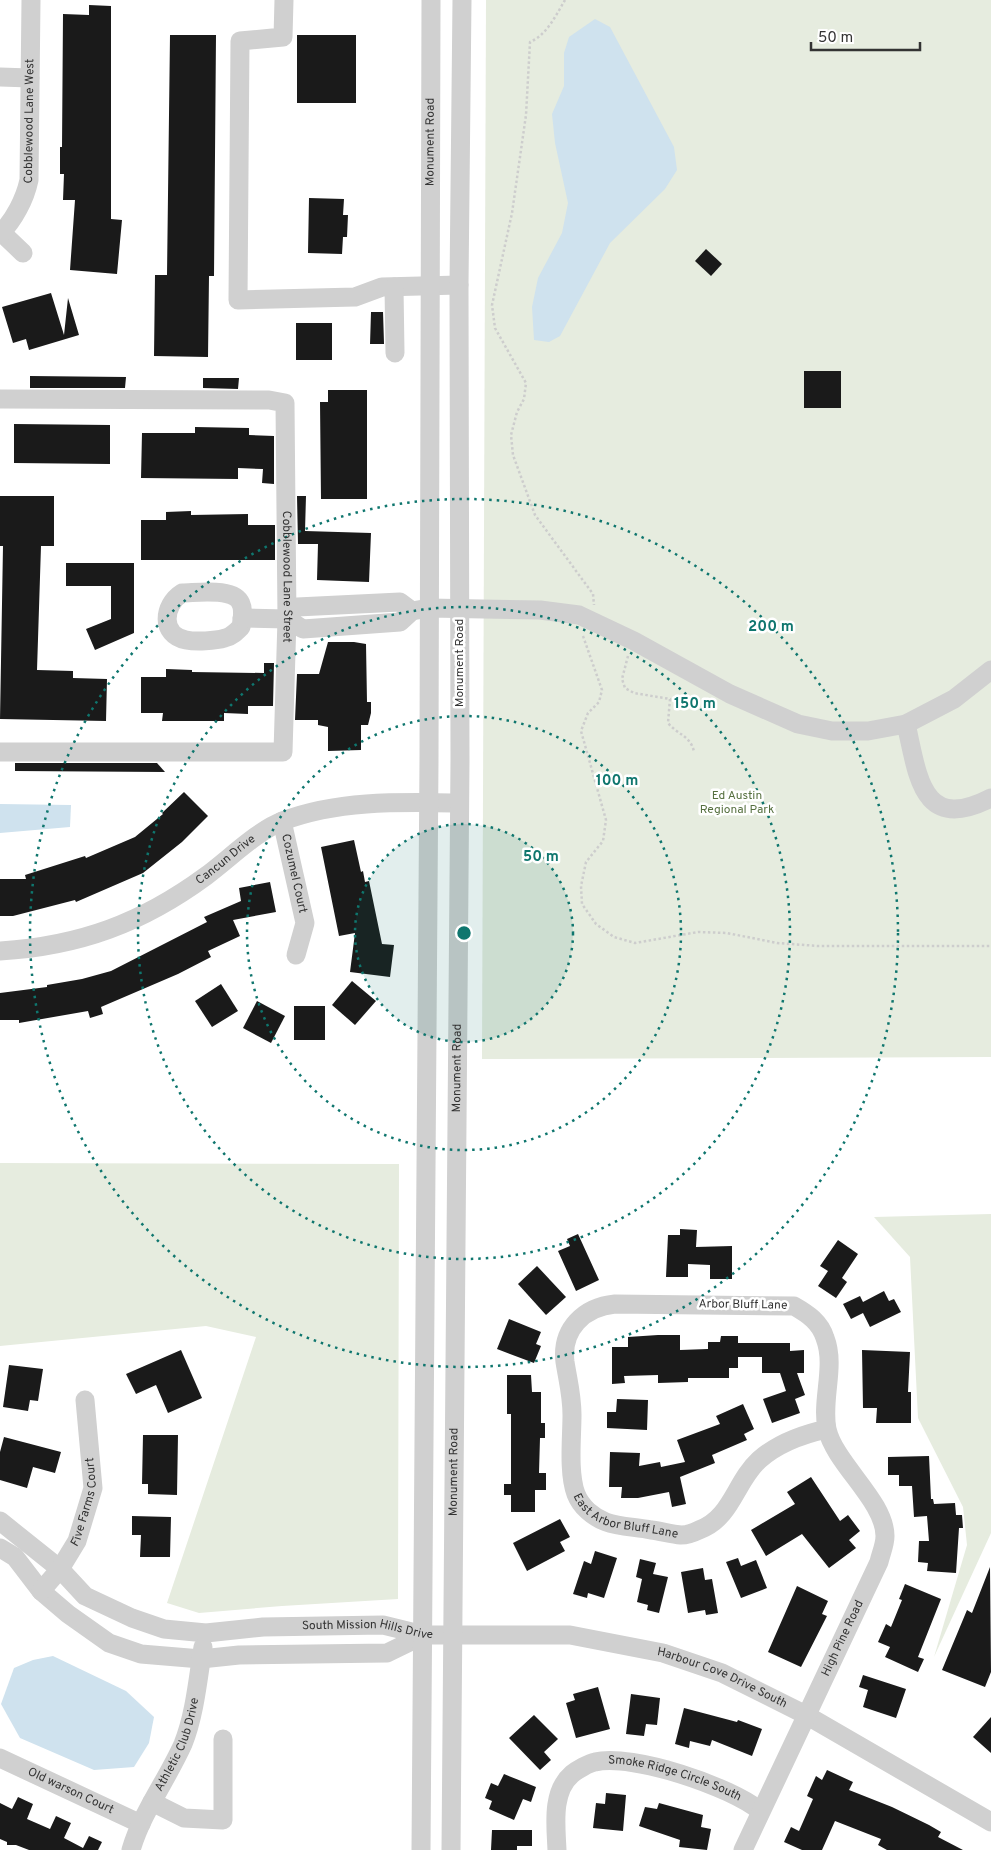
<svg xmlns="http://www.w3.org/2000/svg" width="991" height="1850" font-family="Overpass,sans-serif">
<style>
.green{fill:#e6ecdf}
.water{fill:#cfe2ee}
.building{fill:#1a1a1a}
.lines{fill:none;stroke-linecap:round;stroke-linejoin:round}
.path{stroke:#cdcdcd;stroke-width:2.5;stroke-dasharray:2.5 2.5;stroke-linecap:butt}
.minor{stroke:#d0d0d0;stroke-width:19}
.ring{fill:none;stroke:#0f766e;stroke-width:2.5;stroke-dasharray:2.5 5}
.labels{text-anchor:middle;dominant-baseline:central;stroke-width:5;stroke-linejoin:round;paint-order:stroke}
.street-label{font-size:12px;fill:#333;stroke:#fff}
.park-label{font-size:12px;fill:#56703f;stroke:#fff}
.centre{fill:#0f766e;stroke:#fff;stroke-width:2.5}
.ring-label{font-size:15px;text-anchor:middle;font-weight:bold;fill:#0f766e;stroke:#fff;stroke-width:5;stroke-linejoin:round;paint-order:stroke}
</style>
<rect width="100%" height="100%" fill="#fff"/>
<g class="green">
<polygon points="486,0 991,0 991,1057 482,1059"/>
<polygon points="0,1163 399,1164 398,1599 282,1606 199,1613 167,1603 256,1337 206,1326 0,1346"/>
<polygon points="991,1214 991,1533 934,1657 967,1545 963,1507 918,1418 910,1257 874,1217"/>
</g>
<g class="water">
<polygon points="595,19 610,27 674,147 677,170 665,189 610,243 560,336 549,342 534,340 532,307 538,278 562,233 568,203 555,143 552,114 564,86 564,53 569,37"/>
<polygon points="0,804 71,805 70,827 0,833"/>
<polygon points="53,1656 126,1691 154,1717 149,1743 134,1767 94,1770 20,1738 1,1704 14,1668 33,1660"/>
</g>
<g class="building">
<polygon points="89,5 111,6 111,219 122,220 117,274 70,270 75,200 63,200 64,174 60,174 60,147 62,147 63,14 89,15"/>
<polygon points="170,35 216,35 214,276 209,276 208,357 154,356 155,275 167,275"/>
<rect x="297" y="35" width="59" height="68"/>
<polygon points="309,198 344,199 343,215 348,215 347,237 343,237 342,254 308,253"/>
<polygon points="706,249 722,264 711,276 695,261"/>
<polygon points="51,293 64,335 68,298 79,335 29,350 26,339 13,343 2,307"/>
<polygon points="371,312 383,312 384,344 370,344"/>
<rect x="296" y="323" width="36" height="37"/>
<rect x="804" y="371" width="37" height="37"/>
<polygon points="30,376 126,377 125,388 30,388"/>
<polygon points="203,378 239,378 238,389 203,388"/>
<polygon points="328,390 367,390 367,499 321,499 320,402 328,402"/>
<polygon points="14,424 110,425 110,464 14,463"/>
<polygon points="195,427 249,428 249,435 274,436 274,484 262,483 263,469 238,468 238,479 141,478 142,433 195,433"/>
<polygon points="0,496 54,496 54,546 41,546 37,670 73,671 73,678 107,679 106,721 0,719 3,546 0,546"/>
<polygon points="297,496 306,496 305,531 371,533 369,582 317,580 318,544 298,544"/>
<polygon points="191,511 191,515 248,514 248,525 275,525 275,560 141,560 141,520 166,520 166,512"/>
<polygon points="66,563 134,563 134,633 95,650 86,629 111,619 111,586 66,586"/>
<polygon points="328,642 354,642 366,644 367,702 371,702 371,713 368,725 361,725 361,750 328,751 328,727 318,725 318,720 295,720 297,674 319,674"/>
<polygon points="264,663 274,663 273,706 248,706 248,714 224,713 224,721 162,721 163,713 141,713 141,677 166,677 166,669 192,670 192,672 264,673"/>
<polygon points="15,763 157,763 165,772 15,771"/>
<polygon points="184,792 208,816 182,842 143,873 76,902 75,900 13,916 0,916 0,879 26,879 25,875 85,856 86,858 135,837 163,814 162,813"/>
<polygon points="354,840 361,872 363,871 365,882 369,881 382,944 394,945 390,977 350,972 355,933 339,936 321,847"/>
<polygon points="270,882 276,912 233,920 240,936 208,951 211,957 178,974 101,1007 103,1014 90,1018 88,1011 19,1023 19,1020 0,1020 0,993 47,987 47,985 82,979 111,971 207,922 204,917 241,901 239,888"/>
<polygon points="352,981 376,1001 355,1025 332,1005"/>
<polygon points="221,984 238,1011 212,1027 195,1001"/>
<polygon points="257,1001 285,1016 271,1043 243,1028"/>
<rect x="294" y="1006" width="31" height="34"/>
<polygon points="680,1229 697,1230 696,1247 732,1246 732,1279 710,1279 710,1265 688,1264 688,1277 666,1277 668,1235 680,1235"/>
<polygon points="578,1234 599,1280 576,1291 558,1251 570,1246 567,1239"/>
<polygon points="838,1240 858,1254 842,1278 847,1282 836,1298 818,1286 828,1271 820,1266"/>
<polygon points="537,1266 566,1297 546,1315 518,1284"/>
<polygon points="884,1291 889,1301 894,1299 901,1312 870,1327 863,1313 851,1319 843,1304 860,1296 863,1302"/>
<polygon points="509,1319 541,1332 536,1344 541,1346 534,1363 497,1349"/>
<polygon points="658,1335 680,1335 680,1350 708,1349 708,1342 720,1342 721,1336 738,1336 738,1343 790,1343 790,1351 804,1350 804,1373 797,1373 805,1395 795,1399 800,1413 772,1423 763,1399 786,1391 780,1373 762,1373 762,1357 738,1357 738,1368 729,1368 729,1378 688,1378 688,1382 658,1383 658,1375 624,1376 625,1383 612,1384 612,1347 628,1347 628,1337"/>
<polygon points="181,1350 202,1398 168,1413 156,1385 136,1394 126,1374"/>
<polygon points="862,1350 910,1352 908,1392 911,1392 911,1423 876,1423 877,1408 863,1408"/>
<polygon points="9,1365 43,1369 38,1401 30,1400 28,1411 3,1407"/>
<polygon points="507,1375 531,1375 532,1392 541,1392 541,1423 545,1423 545,1438 540,1438 539,1473 546,1473 546,1490 535,1490 535,1512 511,1512 511,1495 504,1495 504,1484 511,1484 511,1414 507,1414"/>
<polygon points="617,1399 648,1400 647,1430 607,1428 607,1412 616,1412"/>
<polygon points="743,1404 754,1429 744,1434 747,1440 712,1455 715,1463 680,1477 686,1504 672,1507 669,1492 638,1498 621,1498 622,1487 609,1487 610,1452 640,1453 639,1466 660,1462 661,1467 685,1462 677,1440 720,1424 716,1416"/>
<polygon points="143,1435 178,1435 177,1495 148,1494 148,1484 142,1484"/>
<polygon points="4,1437 61,1452 55,1473 33,1467 27,1488 0,1480 0,1452"/>
<polygon points="929,1456 931,1499 933,1499 934,1504 955,1503 956,1515 962,1515 963,1528 959,1528 956,1573 927,1571 928,1563 918,1562 919,1541 929,1541 927,1516 914,1517 912,1486 899,1486 899,1475 888,1475 888,1457"/>
<polygon points="811,1477 840,1521 848,1515 860,1531 849,1540 856,1548 829,1568 802,1534 766,1556 751,1530 795,1504 787,1492"/>
<polygon points="132,1516 171,1517 170,1557 140,1557 141,1535 132,1535"/>
<polygon points="560,1519 570,1537 560,1542 565,1551 527,1571 513,1543"/>
<polygon points="595,1551 617,1558 604,1598 588,1593 587,1598 573,1594 584,1561 591,1564"/>
<polygon points="738,1558 741,1566 756,1560 767,1588 741,1598 726,1562"/>
<polygon points="640,1559 656,1563 653,1574 668,1577 659,1613 647,1610 648,1605 637,1602 642,1579 636,1577"/>
<polygon points="990,1567 991,1672 985,1687 942,1670 967,1610 972,1613"/>
<polygon points="703,1568 705,1580 712,1579 718,1613 706,1615 705,1610 688,1613 681,1572"/>
<polygon points="905,1584 941,1599 918,1657 924,1659 918,1672 885,1657 890,1647 878,1642 886,1624 891,1627 902,1600 899,1599"/>
<polygon points="797,1586 828,1601 822,1614 827,1616 801,1667 768,1652"/>
<polygon points="863,1675 906,1689 896,1718 863,1707 868,1690 859,1687"/>
<polygon points="598,1687 610,1729 576,1738 566,1703 575,1700 573,1694"/>
<polygon points="631,1694 660,1698 657,1725 646,1724 644,1736 626,1734"/>
<polygon points="684,1708 737,1722 738,1720 762,1729 752,1756 712,1740 710,1746 690,1741 689,1748 675,1744"/>
<polygon points="534,1715 558,1739 544,1752 551,1760 540,1770 509,1738"/>
<polygon points="991,1717 991,1753 973,1737"/>
<polygon points="827,1770 853,1782 849,1790 892,1807 929,1825 941,1832 938,1837 963,1850 887,1850 878,1845 881,1839 835,1821 822,1850 802,1850 784,1842 791,1827 799,1831 813,1799 807,1796 816,1776 822,1780"/>
<polygon points="504,1774 536,1787 531,1802 523,1799 514,1820 489,1809 492,1801 485,1798 491,1783 498,1786"/>
<polygon points="606,1793 626,1795 623,1831 593,1828 596,1803 605,1804"/>
<polygon points="18,1797 33,1804 27,1819 50,1829 56,1816 71,1823 64,1838 83,1848 89,1836 102,1842 98,1850 29,1850 16,1845 7,1845 7,1842 0,1839 0,1803 12,1809"/>
<polygon points="659,1803 703,1815 701,1827 711,1829 707,1850 679,1847 680,1840 639,1826 645,1807 657,1809"/>
<polygon points="492,1830 532,1830 532,1846 517,1846 517,1850 491,1850"/>
</g>
<g class="lines">
<g class="path">
<path d="M565,0C556,15 547,35 530,42L526,115L512,213L492,305L495,328L526,383L524,399L517,412L511,435L513,455L535,515L593,594L594,605"/>
<polyline points="583,636 602,690 599,702 588,713 581,731 606,820 603,841 586,862 581,886 582,904 596,924 614,937 635,943 698,932 727,933 777,943 818,946 991,946"/>
<path d="M628,656L622,679L625,688L634,693L670,699L668,723C678,735 691,736 694,752"/>
</g>
<g class="minor">
<polyline points="284,0 283,37 240,41 238,300 355,297 382,287 459,285"/>
<polyline points="0,77 30,78"/>
<polyline points="2,233 23,253"/>
<path id="s1" d="M0,234C14,220 25,199 29,180L31,0"/>
<polyline points="394,287 395,353"/>
<path id="s2" d="M0,399L269,400L285,403L287,619L283,752H0"/>
<path d="M182,593C197,593 235,587 241,604C244,610 242,621 241,627C236,632 231,637 225,638C215,641 196,642 186,640C160,635 163,605 182,593Z"/>
<polyline points="242,618 287,619 303,629 400,622 412,611 429,608 540,610 579,615 634,641 730,694 798,724 832,731 868,731 906,724 954,699 991,670"/>
<polyline points="287,619 297,607 400,602 412,611"/>
<path d="M906,724C918,775 921,834 991,798"/>
<path id="s3" d="M282,821L305,923L296,955"/>
<path id="s4" d="M0,951C80,946 142,923 206,876C228,860 258,830 283,821C338,800 401,802 459,803"/>
<path id="s5" d="M0,1521L60,1569L85,1596L132,1618L164,1629L206,1633L263,1627L383,1625L424,1635H570L663,1653L722,1673L806,1715L991,1822"/>
<polyline points="0,1548 15,1557 41,1591 68,1614 109,1643 141,1654 201,1659 239,1655 387,1653 424,1635"/>
<path id="s6" d="M41,1591L60,1569L77,1541L93,1488L85,1400"/>
<path id="s7" d="M0,1758L141,1824"/>
<polyline points="152,1802 184,1818 223,1820 223,1739"/>
<path id="s8" d="M131,1850C142,1812 167,1780 183,1744C195,1714 198,1678 203,1647"/>
<path id="s9" d="M421,1850L429,760L431,0"/>
<path id="s10" d="M451,1850L460,760L459,285L462,0"/>
<path id="s11" d="M557,1850C556,1826 551,1792 572,1774C577,1770 589,1763 595,1762C632,1753 732,1787 760,1811"/>
<path id="s12" d="M743,1850L879,1562C881,1553 885,1545 885,1536C885,1501 835,1464 827,1429C821,1400 836,1366 825,1338C820,1322 808,1314 794,1306L615,1304C584,1307 561,1329 565,1362C568,1381 572,1395 572,1415C572,1437 568,1473 576,1494C581,1507 593,1517 606,1522C619,1527 637,1527 651,1530C660,1531 671,1534 681,1535C687,1535 693,1533 699,1530C732,1518 735,1482 759,1460C777,1444 804,1434 827,1429"/>
</g>
</g>
<circle cx="464" cy="933" r="109" fill="#0f766e" fill-opacity=".12"/>
<g class="ring">
<circle cx="464" cy="933" r="109"/>
<circle cx="464" cy="933" r="217"/>
<circle cx="464" cy="933" r="326"/>
<circle cx="464" cy="933" r="434"/>
</g>
<g class="labels">
<g class="street-label">
<text stroke="none"><textPath href="#s1" startOffset="121">Cobblewood Lane West</textPath></text>
<text stroke="none"><textPath href="#s9" startOffset="1708">Monument Road</textPath></text>
<text stroke="none"><textPath href="#s2" startOffset="459">Cobblewood Lane Street</textPath></text>
<text transform="translate(460 663) rotate(-90)">Monument Road</text>
<text stroke="none"><textPath href="#s4" startOffset="248">Cancun Drive</textPath></text>
<text stroke="none"><textPath href="#s3" startOffset="54">Cozumel Court</textPath></text>
<text stroke="none"><textPath href="#s10" startOffset="782">Monument Road</textPath></text>
<text transform="translate(743 1305) rotate(1)">Arbor Bluff Lane</text>
<text stroke="none"><textPath href="#s10" startOffset="378">Monument Road</textPath></text>
<text stroke="none"><textPath href="#s6" startOffset="102">Five Farms Court</textPath></text>
<text stroke="none"><textPath href="#s12" startOffset="1062">East Arbor Bluff Lane</textPath></text>
<text stroke="none"><textPath href="#s5" startOffset="404">South Mission Hills Drive</textPath></text>
<text stroke="none"><textPath href="#s12" startOffset="234">High Pine Road</textPath></text>
<text stroke="none"><textPath href="#s5" startOffset="766">Harbour Cove Drive South</textPath></text>
<text stroke="none"><textPath href="#s8" startOffset="116">Athletic Club Drive</textPath></text>
<text stroke="none"><textPath href="#s11" startOffset="189">Smoke Ridge Circle South</textPath></text>
<text stroke="none"><textPath href="#s7" startOffset="78">Old warson Court</textPath></text>
</g>
<g class="park-label">
<text x="737" y="796">Ed Austin<tspan x="737" dy="14">Regional Park</tspan></text>
</g>
</g>
<circle cx="464" cy="933" r="8" class="centre"/>
<g class="ring-label">
<text x="771" y="631">200 m</text>
<text x="695" y="708">150 m</text>
<text x="617" y="785">100 m</text>
<text x="541" y="861">50 m</text>
</g>
<path d="M811 42v8h109v-8" fill="none" stroke="#333333" stroke-width="2.5"/>
<text x="818" y="42" font-size="15" fill="#333333" stroke="#ffffff" stroke-width="4" paint-order="stroke">50 m</text>
</svg>
